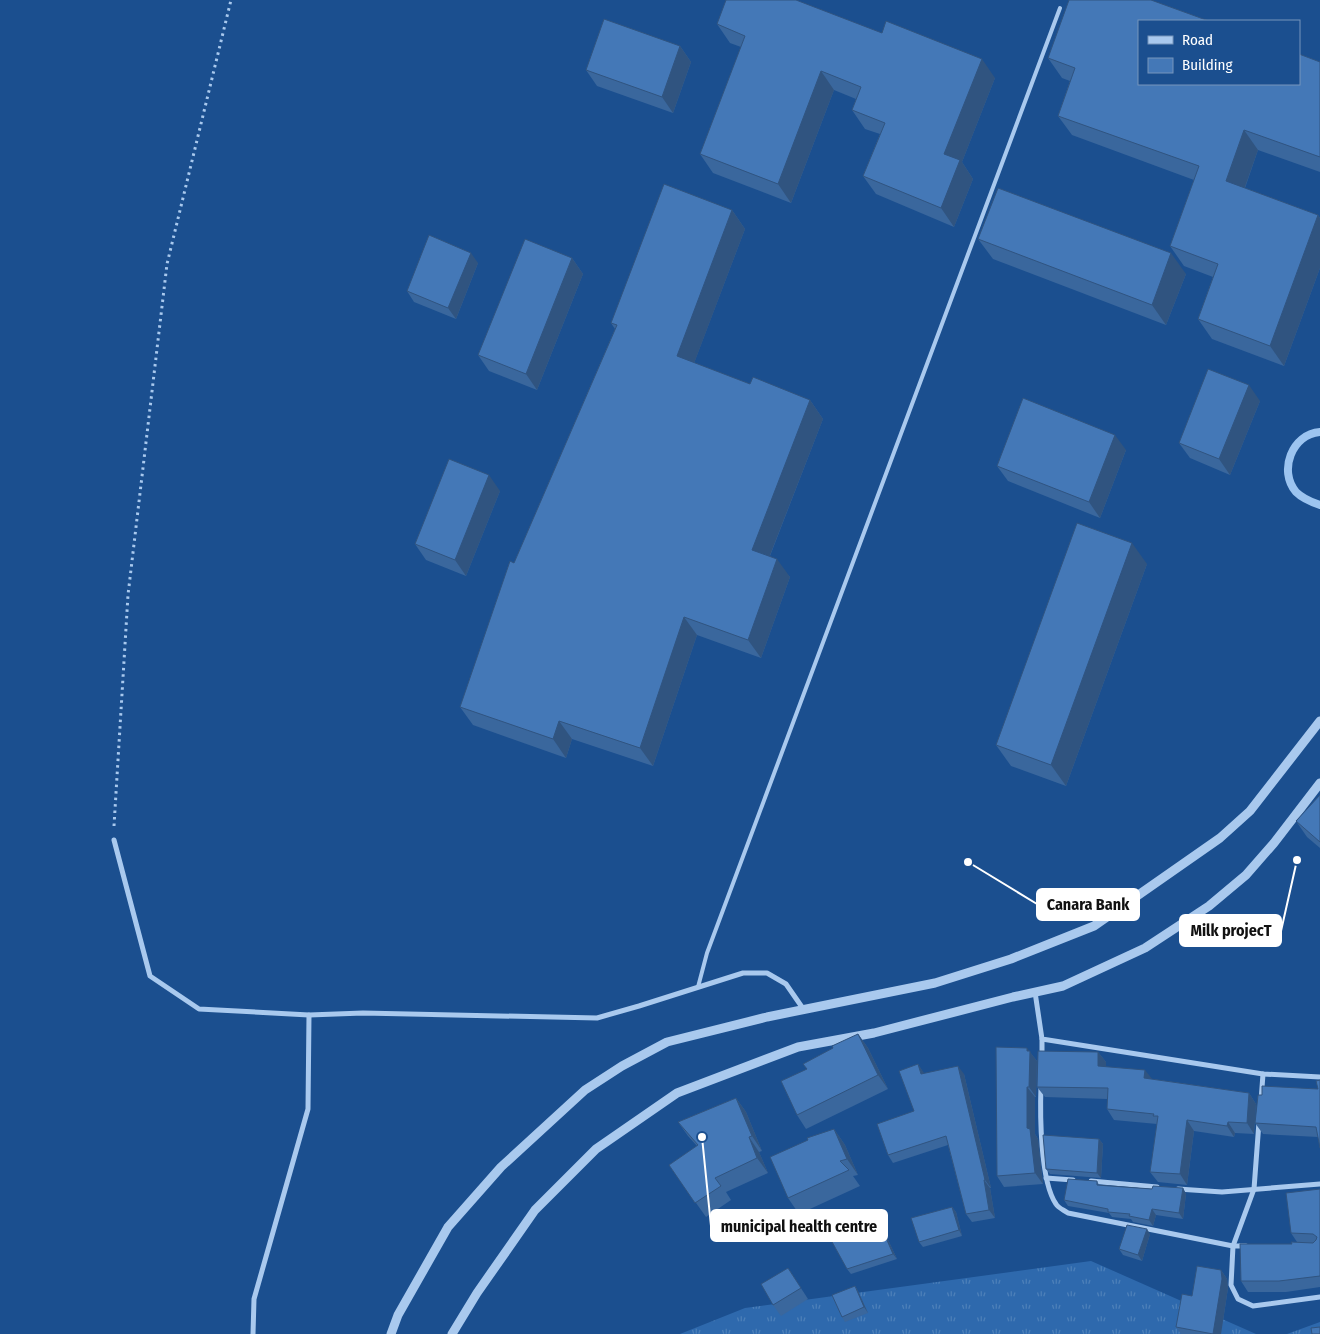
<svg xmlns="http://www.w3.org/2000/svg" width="1320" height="1334" font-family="'Fira Sans Condensed',sans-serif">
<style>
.grass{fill:url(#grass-tufts)}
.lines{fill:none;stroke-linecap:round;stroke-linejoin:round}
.stream{stroke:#9cc4f0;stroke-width:8}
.path{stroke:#a9c9ee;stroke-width:3;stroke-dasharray:2.5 4;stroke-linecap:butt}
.service{stroke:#a9c9ee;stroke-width:4}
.minor{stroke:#a9c9ee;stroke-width:5}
.tertiary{stroke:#a9c9ee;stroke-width:9}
.wall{fill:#3a679d}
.shaded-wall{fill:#305480}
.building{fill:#4478b7;stroke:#305480}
.leader{fill:none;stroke:#fff;stroke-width:2}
.callout-dot{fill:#fff;stroke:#1b4f8f;stroke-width:2}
.callout{fill:#fff;stroke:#fff;stroke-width:2}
.callout-label{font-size:16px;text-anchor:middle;font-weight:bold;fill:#111}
</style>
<defs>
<pattern id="grass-tufts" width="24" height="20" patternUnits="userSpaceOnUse" patternTransform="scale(1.25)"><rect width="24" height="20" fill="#2e69ad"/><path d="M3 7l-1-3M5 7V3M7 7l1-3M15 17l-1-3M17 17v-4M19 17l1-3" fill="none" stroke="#4d80b9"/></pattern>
</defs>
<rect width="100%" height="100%" fill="#1b4f8f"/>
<g class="grass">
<polygon points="1091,1261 1256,1334 680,1334 745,1308"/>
<polygon points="1320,1322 1320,1334 1287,1334"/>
</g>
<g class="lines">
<path class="stream" d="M1320,432C1292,434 1278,471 1296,492C1303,499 1311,502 1320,505"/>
<polyline class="path" points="114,826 128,595 167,264 231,0"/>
<polyline class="service" points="698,987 707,953 1060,8"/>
<g class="minor">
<polyline points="114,840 150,976 199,1009 309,1015 363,1013 597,1018 639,1006 743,973 767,973 786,984 804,1010"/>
<polyline points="1035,992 1042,1039 1263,1074 1320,1077"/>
<polyline points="1042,1056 1042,1039"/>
<path d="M1041,1085C1040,1113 1040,1181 1056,1204C1058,1208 1064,1210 1068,1213L1233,1246H1246"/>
<polyline points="1261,1101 1263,1074"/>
<polyline points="1259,1122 1254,1189 1233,1246 1231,1285 1238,1299 1253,1306 1320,1297"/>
<polyline points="1046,1178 1073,1180"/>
<polyline points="1091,1181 1157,1187"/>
<polyline points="1178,1189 1222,1192 1320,1184"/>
<polyline points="253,1334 254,1299 308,1109 309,1015"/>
</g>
<g class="tertiary">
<polyline points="391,1334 398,1315 448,1227 501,1167 585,1090 622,1066 667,1042 767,1017 935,983 1011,959 1094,926 1220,838 1250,811 1320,721"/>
<polyline points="452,1334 477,1293 535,1210 596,1149 677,1093 798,1047 874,1033 1013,997 1063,986 1145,948 1209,906 1246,875 1274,843 1320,783"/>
</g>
</g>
<g class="wall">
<polygon points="717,24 995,78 962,162 973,179 954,227 876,194 863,176 880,134 865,129 852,110 856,99 834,90 791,203 713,173 700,154 741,47 730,43"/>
<polygon points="680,46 691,62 673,113 597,86 586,70"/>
<polygon points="1048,58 1320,62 1320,172 1258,150 1245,188 1318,215 1320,218 1320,268 1284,366 1212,339 1198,319 1213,277 1184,266 1170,246 1194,180 1072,135 1058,116 1070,81 1062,78"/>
<polygon points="732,210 745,229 694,363 750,384 810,400 823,419 770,556 790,577 761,658 697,635 653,766 572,739 566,758 473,725 460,707 514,563 615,329 611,323"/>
<polygon points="978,239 1186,274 1166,325 993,259"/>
<polygon points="572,258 583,274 537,390 489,371 478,355"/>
<polygon points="478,263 456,319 414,302 407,291"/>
<polygon points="1260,401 1230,475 1190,458 1179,443"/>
<polygon points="1126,450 1100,518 1008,481 997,466"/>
<polygon points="500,491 466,576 426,560 415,544"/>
<polygon points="1147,564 1066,786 1011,766 996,745"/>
<polygon points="1320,795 1320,848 1307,837 1296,821"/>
<polygon points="858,1034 868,1048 888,1089 806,1129 797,1115 807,1069"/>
<polygon points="1029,1051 1037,1061 1036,1097 1035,1097 1035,1134 1038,1139 1043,1184 1004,1187 997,1176"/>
<polygon points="1098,1052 1106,1062 1106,1067 1152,1079 1249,1093 1256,1104 1254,1134 1235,1133 1234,1137 1194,1131 1187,1185 1158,1182 1150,1172 1157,1124 1114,1120 1107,1109 1107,1099 1045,1097 1037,1087"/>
<polygon points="918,1064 924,1074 964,1074 991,1188 990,1188 995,1218 972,1222 966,1214 948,1145 893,1163 888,1155 914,1111"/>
<polygon points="1320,1080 1318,1137 1263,1134 1255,1123 1262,1095 1318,1089"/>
<polygon points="736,1098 746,1112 762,1151 759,1152 768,1173 726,1192 731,1200 706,1217 669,1165 697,1146 688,1136 678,1122"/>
<polygon points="834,1129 845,1145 858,1175 853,1176 860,1186 799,1214 788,1198"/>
<polygon points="1099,1139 1103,1144 1101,1178 1050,1174 1046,1169"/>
<polygon points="1097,1181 1099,1185 1152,1189 1183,1188 1186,1194 1183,1219 1156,1215 1153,1226 1133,1222 1131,1219 1112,1217 1109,1213 1068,1206 1064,1200"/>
<polygon points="1320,1189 1320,1287 1286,1292 1248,1292 1241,1281 1292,1244 1297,1242 1291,1233"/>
<polygon points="952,1207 956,1212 962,1236 923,1247 919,1242"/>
<polygon points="883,1229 897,1259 851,1274 847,1269 859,1231"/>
<polygon points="1150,1234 1142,1261 1123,1255 1119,1249"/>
<polygon points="788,1268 808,1299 781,1316 773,1305"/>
<polygon points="1221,1270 1227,1279 1228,1288 1221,1334 1181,1334 1176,1327 1192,1296"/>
<polygon points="855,1286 858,1291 868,1313 845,1322 842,1317"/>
</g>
<g class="shaded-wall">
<polygon points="680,46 691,62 673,113 662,97"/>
<polygon points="982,59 995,78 962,162 973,179 954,227 941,208 944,154"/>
<polygon points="821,71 834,90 791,203 778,184"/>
<polygon points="1244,130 1258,150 1240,201 1226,181"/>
<polygon points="732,210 745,229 690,374 677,356"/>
<polygon points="1318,215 1320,218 1320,268 1284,366 1270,346"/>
<polygon points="471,253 478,263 456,319 448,308"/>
<polygon points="1171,253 1186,274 1166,325 1152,305"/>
<polygon points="572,258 583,274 537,390 526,374"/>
<polygon points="1249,385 1260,401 1230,475 1219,459"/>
<polygon points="810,400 823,419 765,568 752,550"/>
<polygon points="1115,435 1126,450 1100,518 1089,502"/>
<polygon points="489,475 500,491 466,576 455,560"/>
<polygon points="1132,543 1147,564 1066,786 1051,765"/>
<polygon points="777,559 790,577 761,658 748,640"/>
<polygon points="684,617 697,635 653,766 640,748"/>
<polygon points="559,721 572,739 566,758 553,739"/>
<polygon points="858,1034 868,1048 888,1089 878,1075"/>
<polygon points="1027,1048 1037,1061 1036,1097 1029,1087"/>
<polygon points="1098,1052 1106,1062 1106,1077 1098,1066"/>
<polygon points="918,1064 924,1073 927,1082 921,1074"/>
<polygon points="958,1066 964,1074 991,1188 985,1180"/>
<polygon points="1145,1070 1153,1080 1144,1078"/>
<polygon points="1027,1087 1035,1097 1035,1134 1038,1139 1043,1184 1035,1173 1027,1128"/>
<polygon points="1249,1093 1256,1104 1254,1134 1247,1123"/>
<polygon points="736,1098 746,1112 762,1151 752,1136"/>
<polygon points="1187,1120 1194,1131 1187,1185 1180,1174"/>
<polygon points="1228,1122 1235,1133 1234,1137 1227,1126"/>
<polygon points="834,1129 845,1145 858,1175 847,1159"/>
<polygon points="749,1137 759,1152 768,1173 757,1158"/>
<polygon points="1099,1139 1103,1144 1101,1178 1097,1173"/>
<polygon points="984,1180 990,1188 995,1218 989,1210"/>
<polygon points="1183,1188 1186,1194 1183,1219 1179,1213"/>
<polygon points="952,1207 956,1212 962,1236 959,1230"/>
<polygon points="1152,1209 1156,1215 1153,1226 1149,1220"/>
<polygon points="880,1224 883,1229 897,1259 893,1254"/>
<polygon points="1147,1229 1150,1234 1142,1261 1138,1255"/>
<polygon points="1221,1270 1227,1279 1228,1288 1221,1334 1213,1334"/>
<polygon points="855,1286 858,1291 868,1313 864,1307"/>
</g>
<g class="building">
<polygon points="726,0 796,0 882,33 886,21 982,59 944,154 960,160 941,208 863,176 885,123 852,110 861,87 821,71 778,184 700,154 745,36 717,24"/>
<polygon points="1069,0 1151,0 1209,21 1139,21 1139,84 1299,84 1299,54 1320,62 1320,157 1244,130 1226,181 1318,215 1270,346 1198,319 1218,264 1170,246 1199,166 1058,116 1075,68 1048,58"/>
<polygon points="604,19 680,46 662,97 586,70"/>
<polygon points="664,184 732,210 677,356 750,384 753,377 810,400 752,550 777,559 748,640 684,617 640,748 559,721 553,739 460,707 510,561 514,563 617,325 611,323"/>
<polygon points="998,188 1171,253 1152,305 978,239"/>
<polygon points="429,235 471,253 448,308 407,291"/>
<polygon points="525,239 572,258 526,374 478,355"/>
<polygon points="1208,369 1249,385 1219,459 1179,443"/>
<polygon points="1023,398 1115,435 1089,502 997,466"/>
<polygon points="449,459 489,475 455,560 415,544"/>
<polygon points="1077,523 1132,543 1051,765 996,745"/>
<polygon points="1320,795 1320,842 1296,821"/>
<polygon points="858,1034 878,1075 797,1115 781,1081 807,1069 803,1064 833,1048 832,1046"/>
<polygon points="996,1047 1027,1048 1027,1051 1030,1051 1029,1087 1027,1087 1027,1128 1030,1129 1035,1173 997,1176"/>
<polygon points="1038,1051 1098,1052 1098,1066 1145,1070 1144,1078 1249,1093 1247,1123 1228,1122 1227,1126 1187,1120 1180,1174 1150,1172 1158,1116 1153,1116 1154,1114 1107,1109 1108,1088 1037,1087"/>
<polygon points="918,1064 921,1074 958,1066 985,1180 984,1180 989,1210 966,1214 946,1136 888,1155 877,1124 914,1111 899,1071"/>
<polygon points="1320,1080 1320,1148 1316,1127 1255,1123 1258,1095 1262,1095 1262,1086 1318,1089 1316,1081"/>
<polygon points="736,1098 752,1136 749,1137 757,1158 715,1178 721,1186 695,1203 669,1165 698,1145 678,1122"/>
<polygon points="834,1129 847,1159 840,1161 849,1170 788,1198 770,1157 808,1140 807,1138"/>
<polygon points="1043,1135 1099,1139 1097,1173 1046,1169"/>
<polygon points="1068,1179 1097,1181 1097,1185 1152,1189 1153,1186 1183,1188 1179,1213 1152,1209 1149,1220 1129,1216 1130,1214 1108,1212 1108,1209 1064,1200"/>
<polygon points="1320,1189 1320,1276 1279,1281 1241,1281 1240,1244 1292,1244 1291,1242 1313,1243 1316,1240 1317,1237 1313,1234 1291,1233 1286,1193"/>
<polygon points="952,1207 959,1230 919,1242 911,1218"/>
<polygon points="880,1224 893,1254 847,1269 831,1240 856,1226 859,1231"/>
<polygon points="1127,1225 1147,1229 1138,1255 1119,1249"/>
<polygon points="1197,1266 1221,1270 1222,1279 1213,1334 1176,1327 1182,1294 1192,1296"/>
<polygon points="788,1268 801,1288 773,1305 761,1284"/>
<polygon points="855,1286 864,1307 842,1317 832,1295"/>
<polygon points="1320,1327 1320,1334 1312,1334 1311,1328"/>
</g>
<path class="leader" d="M968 862L1037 904M1297 860L1281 931M702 1137L711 1226"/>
<g class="callout-dot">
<circle cx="968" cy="862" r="5"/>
<circle cx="1297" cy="860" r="5"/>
<circle cx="702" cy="1137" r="5"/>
</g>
<g class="callout">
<rect x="1037" y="889" width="102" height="31" rx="5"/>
<rect x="1180" y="915" width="101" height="31" rx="5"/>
<rect x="711" y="1210" width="176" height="31" rx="5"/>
</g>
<g class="callout-label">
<text x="1088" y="910">Canara Bank</text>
<text x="1231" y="936">Milk projecT</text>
<text x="799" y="1232">municipal health centre</text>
</g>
<rect x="1138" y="20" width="162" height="65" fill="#1b4f8f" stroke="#7695bc"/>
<rect x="1148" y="36" width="25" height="8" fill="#a9c9ee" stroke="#7695bc"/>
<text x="1182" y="45" font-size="15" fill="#ffffff">Road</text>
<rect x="1148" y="58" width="25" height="15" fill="#4478b7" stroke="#7695bc"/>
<text x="1182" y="70" font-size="15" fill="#ffffff">Building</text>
</svg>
